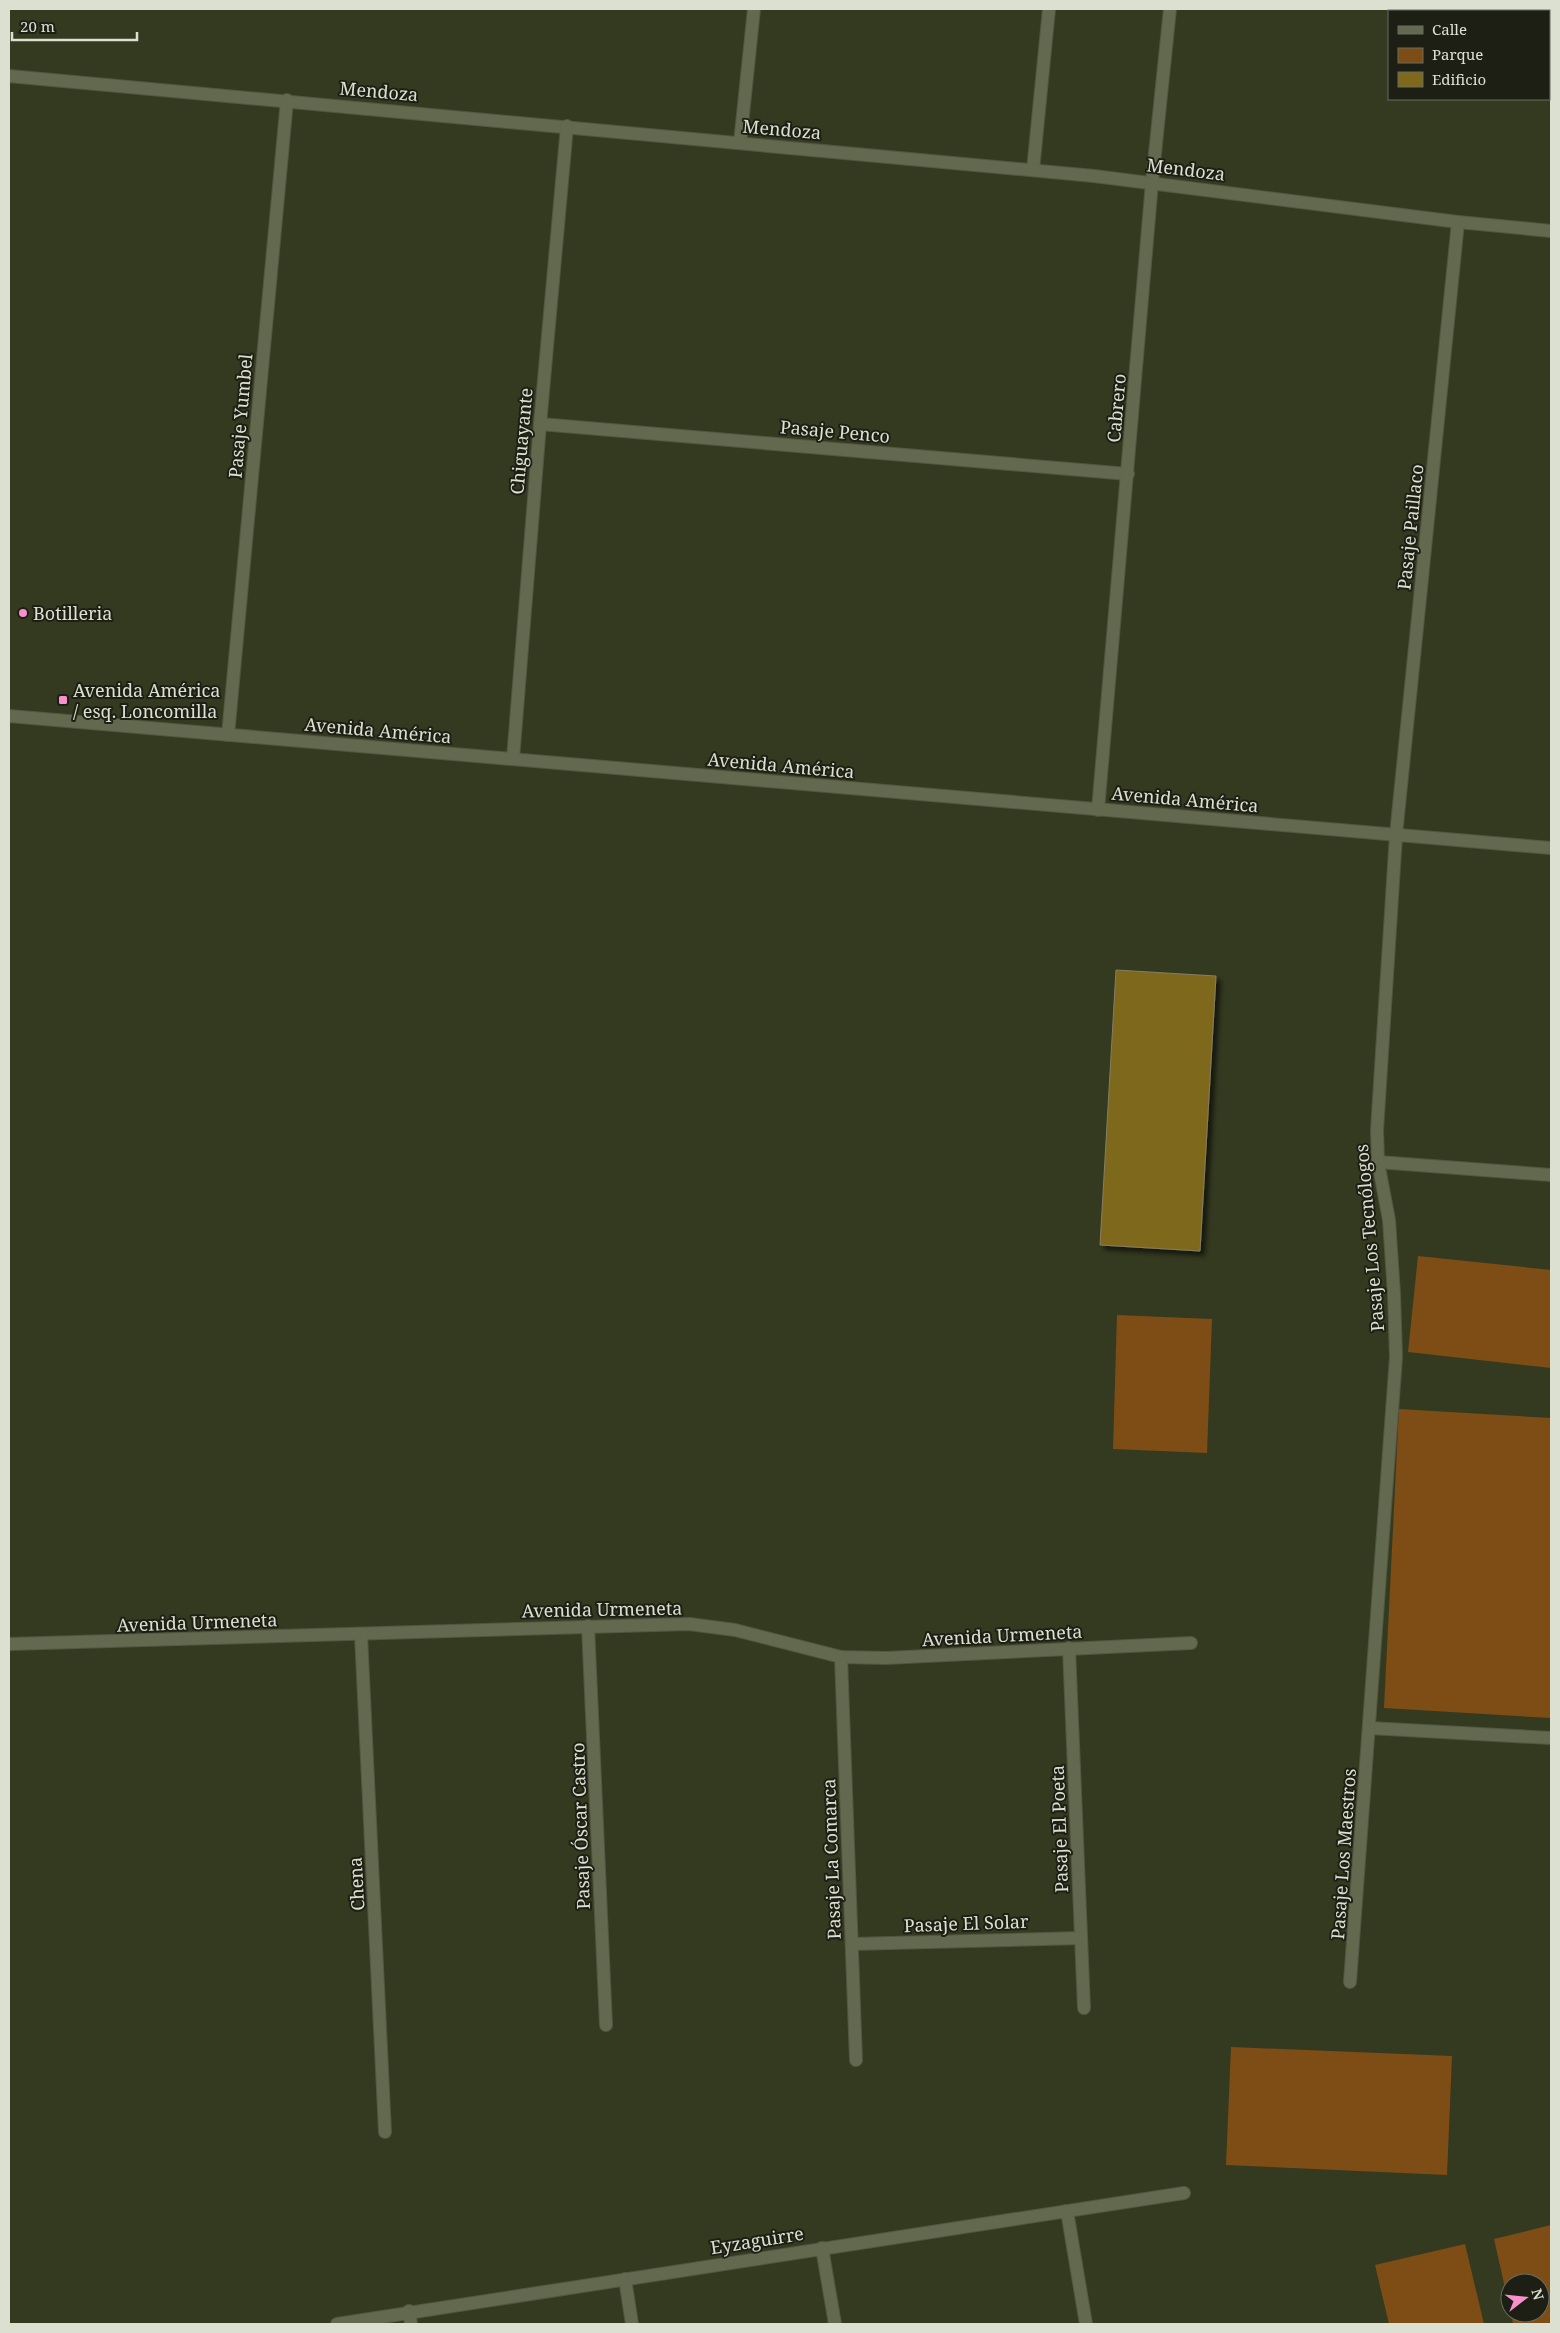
<svg xmlns="http://www.w3.org/2000/svg" width="1560" height="2333" font-family="'Noto Serif',serif">
<style>
.green{fill:#7d4d15}
.building{fill:#7e681a;stroke:#887e62;filter:url(#shadow)}
.lines{fill:none;stroke-linecap:round;stroke-linejoin:round}
.lane-casing{stroke:#525640;stroke-width:14}
.street-casing{stroke:#525640;stroke-width:14}
.secondary-casing{stroke:#525640;stroke-width:14}
.lane{stroke:#63694e;stroke-width:12}
.street{stroke:#63694e;stroke-width:12}
.secondary{stroke:#63694e;stroke-width:12}
.poi-dot{fill:#f890cc;stroke:#1d1f14;stroke-width:2}
.labels{text-anchor:middle;dominant-baseline:central;stroke-width:4;stroke-linejoin:round;paint-order:stroke}
.street-label{font-size:18px;fill:#dce0d1;stroke:#1d1f14}
.poi-label{font-size:18px;fill:#dce0d1;stroke:#1d1f14;text-anchor:start}
</style>
<defs>
<filter id="shadow"><feDropShadow dx="4.5" dy="4.5" stdDeviation="2.5" flood-color="#0009"/></filter>
</defs>
<rect width="100%" height="100%" fill="#343a20"/>
<g class="green">
<polygon points="1418,1256 1551,1270 1551,1368 1408,1352"/>
<polygon points="1117,1315 1212,1319 1207,1453 1113,1449"/>
<polygon points="1399,1409 1551,1418 1551,1718 1384,1708"/>
<polygon points="1231,2047 1452,2056 1447,2175 1226,2165"/>
<polygon points="1551,2225 1551,2324 1513,2324 1511,2313 1540,2313 1540,2283 1510,2283 1510,2310 1494,2239"/>
<polygon points="1465,2244 1484,2324 1389,2324 1375,2265"/>
</g>
<polygon class="building" points="1116,970 1216,976 1200,1251 1100,1245"/>
<g class="lines">
<defs>
<g id="lane">
<polyline points="740,143 754,9"/>
<polyline points="1033,170 1049,9"/>
</g>
<g id="street">
<polyline points="9,76 1094,176 1458,222 1551,231"/>
<polyline points="540,424 1128,474"/>
<polyline points="228,735 287,100"/>
<polyline points="513,759 540,424 567,126"/>
<polyline points="1098,810 1152,182 1170,9"/>
<polyline points="1378,1162 1551,1175"/>
<polyline points="588,1626 606,2025"/>
<polyline points="361,1635 385,2132"/>
<polyline points="9,1644 689,1624 735,1630 841,1657 886,1658 1191,1643"/>
<polyline points="1069,1648 1084,2008"/>
<polyline points="841,1657 856,2060"/>
<polyline points="1370,1728 1551,1738"/>
<polyline points="852,1944 1081,1938"/>
<polyline points="1350,1982 1396,1357 1394,1294 1389,1220 1378,1162 1377,1130 1396,835 1458,222"/>
<polyline points="1067,2211 1086,2324"/>
<polyline points="822,2248 835,2324"/>
<polyline points="625,2279 632,2324"/>
<polyline points="409,2311 411,2324"/>
<polyline points="337,2324 1184,2193"/>
</g>
<polyline id="secondary" points="9,716 1551,848"/>
</defs>
<use href="#lane" class="lane-casing"/>
<use href="#street" class="street-casing"/>
<use href="#secondary" class="secondary-casing"/>
<use href="#lane" class="lane"/>
<use href="#street" class="street"/>
<use href="#secondary" class="secondary"/>
</g>
<g class="poi-dot">
<circle cx="23" cy="613" r="5"/>
<rect x="58" y="695" width="10" height="10" rx="2.5"/>
</g>
<g class="labels">
<g class="street-label">
<text transform="translate(379 91) rotate(5)">Mendoza</text>
<text transform="translate(782 129) rotate(5)">Mendoza</text>
<text transform="translate(1186 169) rotate(7)">Mendoza</text>
<text transform="translate(1116 408) rotate(-85)">Cabrero</text>
<text transform="translate(240 416) rotate(-85)">Pasaje Yumbel</text>
<text transform="translate(835 431) rotate(5)">Pasaje Penco</text>
<text transform="translate(521 441) rotate(-85)">Chiguayante</text>
<text transform="translate(1410 527) rotate(-84)">Pasaje Paillaco</text>
<text transform="translate(378 730) rotate(5)">Avenida América</text>
<text transform="translate(781 765) rotate(5)">Avenida América</text>
<text transform="translate(1185 799) rotate(5)">Avenida América</text>
<text transform="translate(1369 1238) rotate(-95)">Pasaje Los Tecnólogos</text>
<text transform="translate(602 1609) rotate(-1)">Avenida Urmeneta</text>
<text transform="translate(197 1622) rotate(-2)">Avenida Urmeneta</text>
<text transform="translate(1002 1635) rotate(-3)">Avenida Urmeneta</text>
<text transform="translate(580 1826) rotate(-92)">Pasaje Óscar Castro</text>
<text transform="translate(1059 1829) rotate(-92)">Pasaje El Poeta</text>
<text transform="translate(1343 1854) rotate(-86)">Pasaje Los Maestros</text>
<text transform="translate(831 1859) rotate(-92)">Pasaje La Comarca</text>
<text transform="translate(356 1884) rotate(-93)">Chena</text>
<text transform="translate(966 1923) rotate(-2)">Pasaje El Solar</text>
<text transform="translate(757 2240) rotate(-9)">Eyzaguirre</text>
</g>
<g class="poi-label">
<text x="33" y="613">Botilleria</text>
<text x="73" y="690">Avenida América<tspan x="73" dy="21">/ esq. Loncomilla</tspan></text>
</g>
</g>
<rect width="1560" height="2333" fill="none" stroke="#dce0d1" stroke-width="20"/>
<rect x="1388" y="10" width="162" height="90" fill="#1d1f14" stroke="#696c60"/>
<rect x="1398" y="26" width="25" height="8" fill="#63694e" stroke="#696c60"/>
<text x="1432" y="35" font-size="15" fill="#dce0d1">Calle</text>
<rect x="1398" y="48" width="25" height="15" fill="#7d4d15" stroke="#696c60"/>
<text x="1432" y="60" font-size="15" fill="#dce0d1">Parque</text>
<rect x="1398" y="72" width="25" height="15" fill="#7e681a" stroke="#696c60"/>
<text x="1432" y="85" font-size="15" fill="#dce0d1">Edificio</text>
<g transform="translate(1525 2298) rotate(74)"><circle r="24" fill="#1d1f14" stroke="#696c60"/>
<path d="M0-4L9 19L0 12L-9 19Z" fill="#f890cc"/>
<text y="-8" font-size="14" font-weight="bold" text-anchor="middle" fill="#dce0d1">N</text>
</g>
<path d="M12 32v8h125v-8" fill="none" stroke="#dce0d1" stroke-width="2.5"/>
<text x="20" y="32" font-size="15" fill="#dce0d1" stroke="#1d1f14" stroke-width="4" paint-order="stroke">20 m</text>
</svg>
